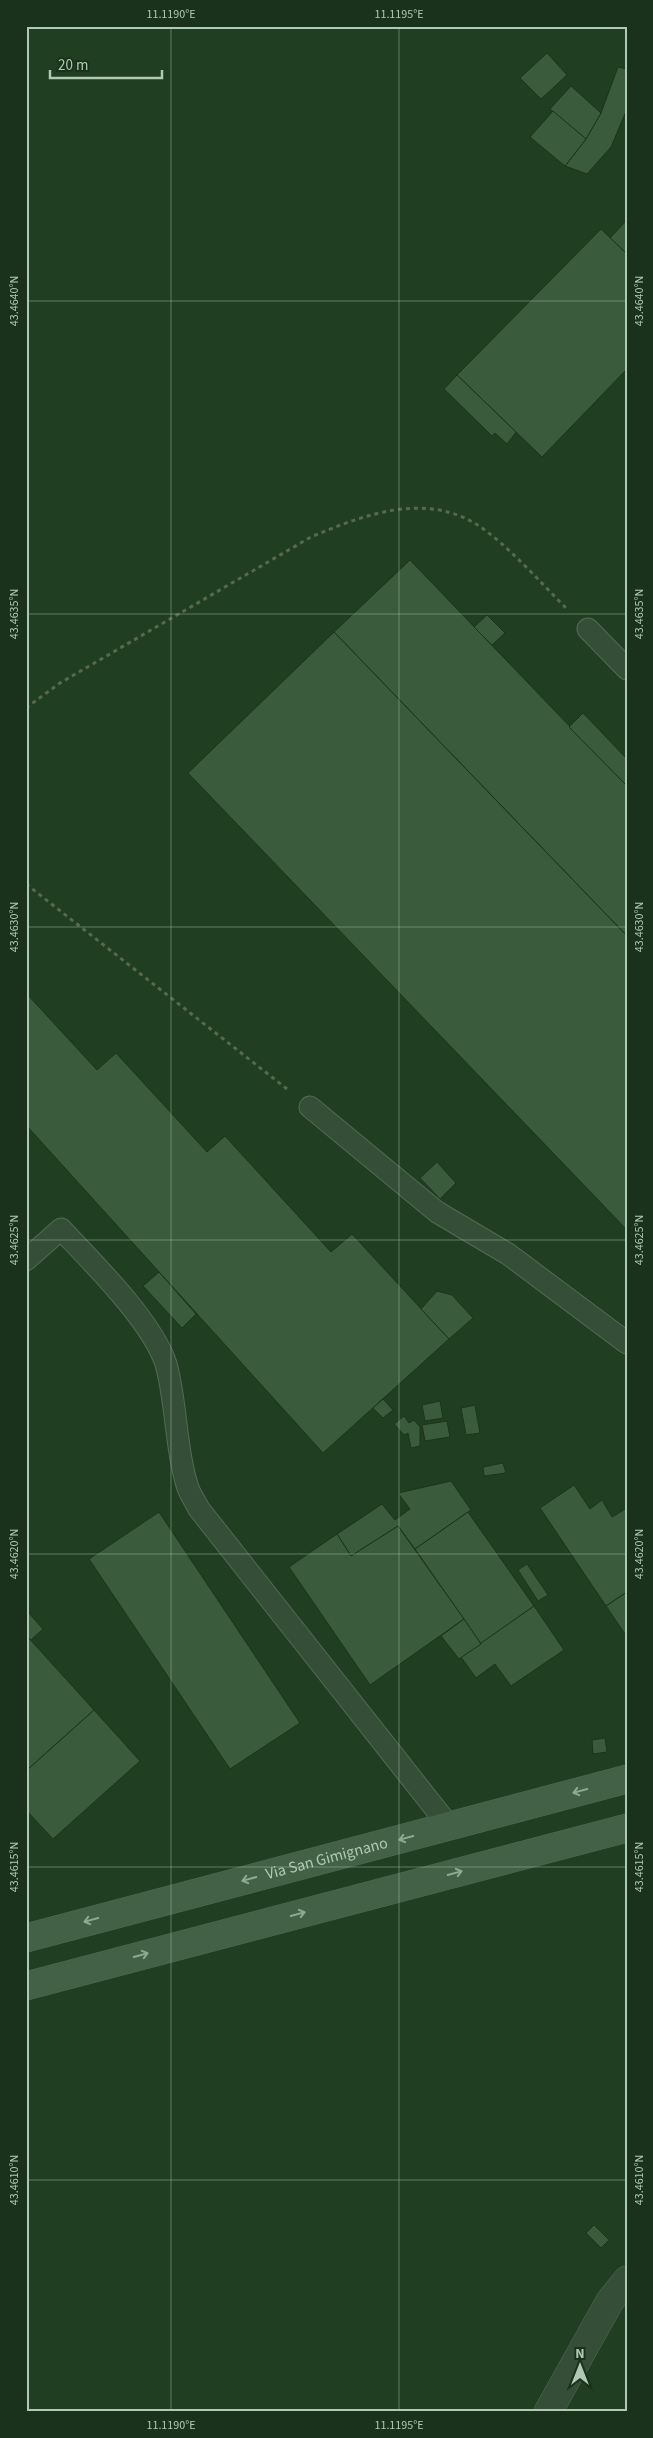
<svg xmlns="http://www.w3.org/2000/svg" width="653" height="2438" font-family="'Source Sans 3',sans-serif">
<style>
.building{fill:#3a5b3c;stroke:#1c341e}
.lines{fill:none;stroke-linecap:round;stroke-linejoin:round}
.service-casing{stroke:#536b55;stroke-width:23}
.minor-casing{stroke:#536b55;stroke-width:29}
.secondary-casing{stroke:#536b55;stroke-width:29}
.path{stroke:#58694e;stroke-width:3;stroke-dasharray:4 4;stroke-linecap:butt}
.service{stroke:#344e37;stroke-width:21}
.minor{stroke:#344e37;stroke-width:28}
.secondary{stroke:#426146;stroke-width:28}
.oneway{stroke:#8faa92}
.ticks{fill:none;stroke:#b0c9b3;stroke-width:1;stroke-opacity:0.45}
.labels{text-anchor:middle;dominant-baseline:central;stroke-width:5;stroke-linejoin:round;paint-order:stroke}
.street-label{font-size:16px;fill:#b0c9b3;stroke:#1a321c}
.neatline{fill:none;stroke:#b0c9b3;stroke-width:2}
.ticks-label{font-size:12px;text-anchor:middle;fill:#b0c9b3}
</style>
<rect width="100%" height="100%" fill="#203e22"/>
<g class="building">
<polygon points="547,53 567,75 541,99 520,78"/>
<polygon points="618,67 627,69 627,109 611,147 587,174 565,166 586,139 601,113"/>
<polygon points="571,86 601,113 586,139 550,109"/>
<polygon points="553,111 586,139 565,166 530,137"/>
<polygon points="627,220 627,254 610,238"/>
<polygon points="601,229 627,254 627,369 542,457 457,375"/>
<polygon points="457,375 516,432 507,444 495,433 492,436 444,389"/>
<polygon points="410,560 627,786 627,936 334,632"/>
<polygon points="487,615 505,633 492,645 474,627"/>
<polygon points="334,632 627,936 627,1230 188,773"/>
<polygon points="583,713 627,759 627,786 569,727"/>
<polygon points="26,993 97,1070 116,1053 207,1152 225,1136 331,1252 352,1234 449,1339 323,1453 26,1125"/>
<polygon points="437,1162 456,1183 440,1199 420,1178"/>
<polygon points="159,1272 196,1314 182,1328 143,1286"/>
<polygon points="437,1291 452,1295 473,1318 449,1339 421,1309"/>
<polygon points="383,1399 393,1410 383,1418 373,1408"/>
<polygon points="440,1401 443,1418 425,1421 422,1405"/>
<polygon points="475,1405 480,1433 466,1435 461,1408"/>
<polygon points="404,1416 409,1423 414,1420 420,1427 420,1446 411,1448 408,1433 404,1435 394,1424"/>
<polygon points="447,1421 450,1437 425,1441 422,1425"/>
<polygon points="503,1463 506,1473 484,1476 483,1467"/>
<polygon points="451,1481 471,1510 415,1549 398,1526 351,1556 337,1534 382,1504 395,1520 410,1509 398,1493"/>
<polygon points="574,1485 590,1509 602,1500 612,1517 627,1508 627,1592 606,1606 540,1508"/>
<polygon points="159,1512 300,1723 230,1769 89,1559"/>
<polygon points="468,1512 534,1606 481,1644 415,1549"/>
<polygon points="398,1526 464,1619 370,1685 289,1567 337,1534 351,1556"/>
<polygon points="527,1564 548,1595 538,1601 518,1570"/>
<polygon points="627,1592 627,1637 606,1606"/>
<polygon points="534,1606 564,1650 511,1686 495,1664 476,1678 461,1657"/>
<polygon points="27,1611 43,1629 31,1640 26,1635"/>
<polygon points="464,1619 481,1644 459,1659 441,1636"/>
<polygon points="26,1635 94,1710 26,1771"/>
<polygon points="94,1710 140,1761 53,1839 26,1810 26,1771"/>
<polygon points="605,1738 607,1752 593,1754 592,1740"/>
<polygon points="594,2225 609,2240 601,2248 586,2233"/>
</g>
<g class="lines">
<defs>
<g id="service">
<polyline points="588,629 627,669"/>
<polyline points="310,1107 437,1212 508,1254 627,1343"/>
<path d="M26,1260L61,1229C93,1263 152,1321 166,1364C177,1404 175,1446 187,1485C189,1493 195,1501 199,1509L449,1826"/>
</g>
<polyline id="minor" points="548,2412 610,2301 627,2280"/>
<g id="secondary">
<path id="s1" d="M26,1938L627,1779"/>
<polyline points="26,1986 627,1828"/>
</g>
</defs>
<use href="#service" class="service-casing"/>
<use href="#minor" class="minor-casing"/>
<use href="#secondary" class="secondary-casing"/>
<g class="path">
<path d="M26,708L60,683L311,537C363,515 423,492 476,524C505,542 541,583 566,608"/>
<polyline points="26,884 287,1089"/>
</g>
<use href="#service" class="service"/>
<use href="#minor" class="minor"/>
<use href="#secondary" class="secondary"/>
</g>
<defs><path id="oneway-shaft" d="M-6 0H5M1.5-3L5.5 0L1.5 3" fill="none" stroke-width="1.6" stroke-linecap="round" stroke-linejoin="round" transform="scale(1.25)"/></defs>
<g class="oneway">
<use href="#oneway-shaft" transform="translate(580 1791) rotate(165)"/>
<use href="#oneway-shaft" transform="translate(406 1838) rotate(165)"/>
<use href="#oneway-shaft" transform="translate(455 1873) rotate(-15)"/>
<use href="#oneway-shaft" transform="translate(249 1879) rotate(165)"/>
<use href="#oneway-shaft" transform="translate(298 1914) rotate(-15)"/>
<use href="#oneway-shaft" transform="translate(91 1920) rotate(165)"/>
<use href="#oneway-shaft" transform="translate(141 1955) rotate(-15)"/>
</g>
<path class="ticks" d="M171,26V2412M399,26V2412M26,301H627M26,614H627M26,927H627M26,1240H627M26,1554H627M26,1867H627M26,2180H627"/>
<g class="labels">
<g class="street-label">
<text stroke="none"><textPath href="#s1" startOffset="311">Via San Gimignano</textPath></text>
</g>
</g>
<rect width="653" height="2438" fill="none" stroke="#1a321c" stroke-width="55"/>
<g transform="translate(580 2366)" stroke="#1a321c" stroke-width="4" paint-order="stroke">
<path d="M0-4L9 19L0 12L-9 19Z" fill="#b0c9b3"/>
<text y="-8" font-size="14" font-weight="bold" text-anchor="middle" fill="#b0c9b3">N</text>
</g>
<path d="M50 70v8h112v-8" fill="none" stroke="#b0c9b3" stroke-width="2.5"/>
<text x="58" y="70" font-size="15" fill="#b0c9b3" stroke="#1a321c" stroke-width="4" paint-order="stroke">20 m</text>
<rect x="28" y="28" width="598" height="2382" class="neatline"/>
<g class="ticks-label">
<text x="171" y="18">11.1190°E</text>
<text x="399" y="18">11.1195°E</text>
<text transform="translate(14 301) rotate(-90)" y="4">43.4640°N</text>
<text transform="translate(639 301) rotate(-90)" y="4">43.4640°N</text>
<text transform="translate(14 614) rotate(-90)" y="4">43.4635°N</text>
<text transform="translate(639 614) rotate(-90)" y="4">43.4635°N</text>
<text transform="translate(14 927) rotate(-90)" y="4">43.4630°N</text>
<text transform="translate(639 927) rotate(-90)" y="4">43.4630°N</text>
<text transform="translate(14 1240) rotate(-90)" y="4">43.4625°N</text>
<text transform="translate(639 1240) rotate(-90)" y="4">43.4625°N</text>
<text transform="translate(14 1554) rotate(-90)" y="4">43.4620°N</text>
<text transform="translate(639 1554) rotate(-90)" y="4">43.4620°N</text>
<text transform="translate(14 1867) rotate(-90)" y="4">43.4615°N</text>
<text transform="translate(639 1867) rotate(-90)" y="4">43.4615°N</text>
<text transform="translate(14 2180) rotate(-90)" y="4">43.4610°N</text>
<text transform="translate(639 2180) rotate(-90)" y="4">43.4610°N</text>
<text x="171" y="2429">11.1190°E</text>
<text x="399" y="2429">11.1195°E</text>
</g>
</svg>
